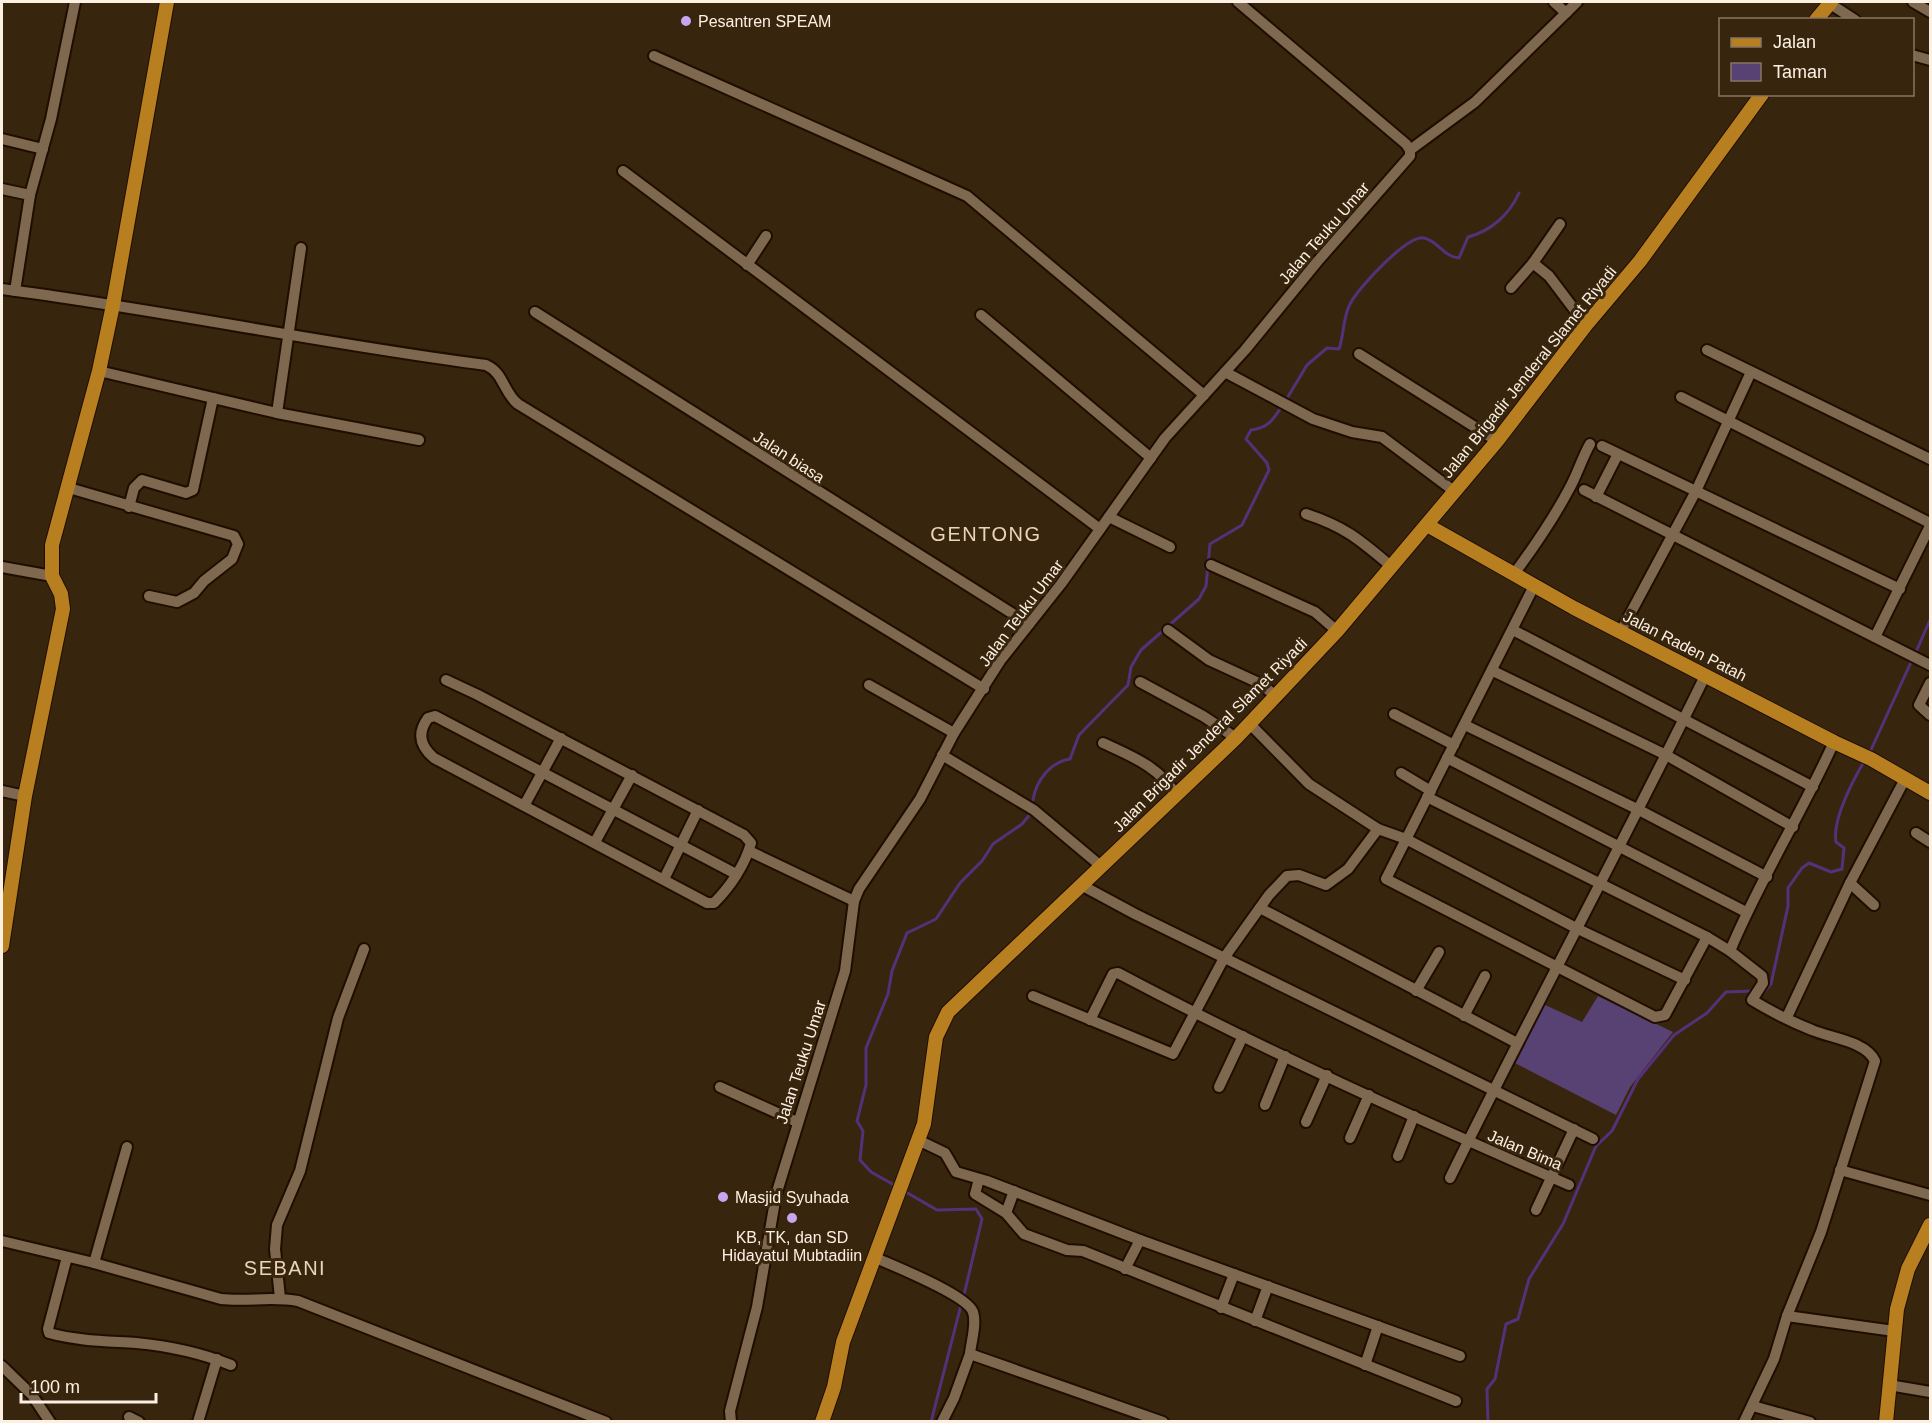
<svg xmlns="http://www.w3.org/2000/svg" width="1932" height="1423" font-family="Arial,sans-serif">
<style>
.green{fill:#584173}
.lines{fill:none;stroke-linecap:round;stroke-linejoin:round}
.stream{stroke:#55317a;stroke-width:3}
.minor-casing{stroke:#1f0e00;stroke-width:14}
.major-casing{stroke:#1f0e00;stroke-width:16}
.minor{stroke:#7e6850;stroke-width:10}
.major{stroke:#b87f20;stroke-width:14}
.poi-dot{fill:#c7a6ef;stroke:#38250e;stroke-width:2}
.labels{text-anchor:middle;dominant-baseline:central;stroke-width:6;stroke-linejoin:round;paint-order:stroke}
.poi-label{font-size:16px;fill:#fcf0e2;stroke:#38250e;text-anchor:start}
.street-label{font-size:16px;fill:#fcf0e2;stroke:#38250e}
.quarter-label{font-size:20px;letter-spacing:1.5px;fill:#ecd4b8;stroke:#38250e}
</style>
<rect width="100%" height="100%" fill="#38250e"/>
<polygon class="green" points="1598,996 1673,1032 1630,1087 1616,1115 1511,1061 1543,1004 1582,1022"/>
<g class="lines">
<g class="stream">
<path d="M1286,400L1307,365L1327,348L1339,349C1344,335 1343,317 1350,304C1358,288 1407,235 1424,238C1438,241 1444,257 1459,258L1468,237C1491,231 1509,215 1519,193"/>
<polyline points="1915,654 1930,620"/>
<polyline points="1870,752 1912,660"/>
<path d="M1033,800C1036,781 1050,762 1070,759L1079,735L1128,685L1131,667L1141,650L1199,599L1206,586L1210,544L1242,525L1269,470L1267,463L1246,439L1251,430C1268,428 1273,420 1282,406"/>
<path d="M1760,992H1764L1771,984L1788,906V888L1802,868L1809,863L1831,872L1842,869L1844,848L1836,842C1832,820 1853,780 1865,760"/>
<polyline points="896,1186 871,1172 860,1160 863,1131 857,1121 866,1085 866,1048 888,994 892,971 907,933 936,919 960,883 982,861 993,844 1022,824 1031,813"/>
<polyline points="904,1191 937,1210 976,1209 982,1219 963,1299"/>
<polyline points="931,1422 961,1305"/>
<polyline points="1488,1422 1487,1389 1495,1379 1506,1324 1518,1319 1529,1279 1563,1224 1596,1146 1612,1131 1638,1079 1674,1035 1707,1013 1726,992 1753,991"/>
</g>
<defs>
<g id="minor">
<polyline points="1554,2 1566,13 1577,2"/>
<polyline points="1913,2 1930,12"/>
<polyline points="1829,3 1855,20"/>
<polyline points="1912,55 1930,60"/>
<polyline points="654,56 967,196 1204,395"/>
<polyline points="2,139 43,149"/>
<polyline points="1410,150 1475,102 1566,13"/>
<polyline points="623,171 1100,529"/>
<polyline points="2,189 30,195"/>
<polyline points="1533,263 1549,276 1586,325"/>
<polyline points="747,265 766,236"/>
<polyline points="1511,288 1533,263 1560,224"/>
<path d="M2,289C164,310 324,344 486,365C504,373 503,392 518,404L984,689"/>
<polyline points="15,291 30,195 51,119 75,2"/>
<polyline points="535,312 1029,624"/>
<polyline points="981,315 1151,458"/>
<polyline points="1707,350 1930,459"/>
<polyline points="1359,354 1497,441"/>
<polyline points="99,371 277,413 419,440"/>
<polyline points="1225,372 1313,419 1352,432 1382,437 1454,491"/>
<polyline points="1681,397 1930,523"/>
<polyline points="277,413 301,248"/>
<polyline points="1602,446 1900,589"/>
<polyline points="69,488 234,536 238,544 232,559 204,581 194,593 177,602 149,596"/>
<polyline points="1584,490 1930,665"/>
<polyline points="1596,497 1618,454"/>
<polyline points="129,507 134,488 142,480 186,493 193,490 213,398"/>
<path d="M1306,514C1346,527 1361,541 1392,567"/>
<polyline points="1109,517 1170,547"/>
<polyline points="1211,565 1315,612 1337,631"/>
<polyline points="2,567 52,576"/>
<path d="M1514,574C1534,547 1552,521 1568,491C1577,476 1581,460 1590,444"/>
<polyline points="1168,630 1209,660 1261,684 1277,697"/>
<polyline points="1513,630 1813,787"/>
<polyline points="1621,631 1696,491 1751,372"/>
<polyline points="1875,637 1930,526"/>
<polyline points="1493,671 1666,755 1793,827"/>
<path d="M446,680L478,695L744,835L751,843C745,865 730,887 714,903H707L434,758C420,746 417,733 428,718L435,716L736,874"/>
<polyline points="1140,682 1203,716 1236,738"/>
<polyline points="1930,683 1919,705 1930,715"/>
<polyline points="869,685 954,733"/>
<polyline points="1394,714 1454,745"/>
<polyline points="1250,724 1309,784 1378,829"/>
<polyline points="1465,725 1639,810 1767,877"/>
<path d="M1103,743C1131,756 1160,767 1176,795"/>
<polyline points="942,755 1034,810 1102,867"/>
<polyline points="1447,758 1746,912"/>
<polyline points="1401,773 1431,791"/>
<polyline points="2,791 25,796"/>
<polyline points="1427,797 1707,937 1665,1015 1655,1017 1386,879 1534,586"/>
<polyline points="525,804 561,738"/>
<polyline points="1916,833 1930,842"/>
<polyline points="595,842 632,775"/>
<polyline points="749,851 854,901"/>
<polyline points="664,879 698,810"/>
<polyline points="1850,883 1874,905"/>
<polyline points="1083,886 1135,914 1593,1139"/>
<polyline points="1260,908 1517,1043"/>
<path d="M1707,937L1730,951C1760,879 1802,813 1834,742"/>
<path d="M1730,951L1762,976L1763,983L1752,1000C1770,1011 1792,1022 1812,1030C1830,1038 1866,1041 1875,1061L1821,1232L1787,1316L1774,1359L1744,1422"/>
<polyline points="1416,991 1439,952"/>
<polyline points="1033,996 1173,1054 1224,958 1269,895 1287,876 1299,875 1326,885 1348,869 1378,829 1406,839 1578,929 1685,980"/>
<polyline points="1464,1016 1485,976"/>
<polyline points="1787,1017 1850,883 1905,779"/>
<path d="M1090,1020L1113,974L1118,973C1265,1051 1417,1119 1569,1185"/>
<polyline points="720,1087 797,1122"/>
<polyline points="1219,1087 1243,1036"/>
<polyline points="1265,1105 1285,1056"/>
<polyline points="1306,1122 1327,1075"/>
<polyline points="1350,1138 1369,1095"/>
<polyline points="918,1140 945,1153 956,1172 987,1181 1140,1240 1460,1356"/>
<polyline points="1398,1156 1414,1116"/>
<polyline points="1840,1170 1930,1195"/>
<path d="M1450,1178C1533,1009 1623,844 1705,676"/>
<polyline points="979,1179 975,1194 1006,1213 1024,1234 1067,1250 1083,1251 1456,1401"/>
<polyline points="1536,1210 1574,1129"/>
<polyline points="1006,1213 1014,1191"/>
<path d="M2,1241L94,1263L221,1299C247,1302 272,1296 298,1301L606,1422"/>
<path d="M67,1257L48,1329L49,1333C78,1341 106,1341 136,1343C169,1346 201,1353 231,1365"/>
<path d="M876,1258C894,1266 967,1295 973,1312C977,1324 971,1342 970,1354L1163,1422"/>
<polyline points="94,1263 127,1147"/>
<polyline points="1125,1269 1140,1240"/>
<polyline points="280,1298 275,1249 277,1225 300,1171 338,1018 364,949"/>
<polyline points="1221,1308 1234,1274"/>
<polyline points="1787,1316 1894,1331"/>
<polyline points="1255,1321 1268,1286"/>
<polyline points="1365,1365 1378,1326"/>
<polyline points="2,1366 32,1395 50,1422"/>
<polyline points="1889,1385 1930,1392"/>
<polyline points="1753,1406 1810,1422"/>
<polyline points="129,1417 139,1422"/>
<polyline points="198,1422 217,1359"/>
<polyline points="731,1422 730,1411 757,1307 776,1195 845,971 854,901 859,889 920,799 954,733 1000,661 1061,584 1165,438 1245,350 1317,262 1410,156 1410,150 1406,144 1238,2"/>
<polyline points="942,1422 954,1398 970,1354"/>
</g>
<g id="major">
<polyline points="1816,20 1831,2"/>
<polyline points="1427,525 1574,608 1834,742 1871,759 1930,793"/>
<polyline points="2,946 25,796 63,609 61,594 52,576 52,545 99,371 113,305 167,2"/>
<polyline points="822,1422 834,1387 843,1342 924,1124 936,1037 948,1012 1236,738 1337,631 1497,441 1586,325 1640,261 1762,94"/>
<polyline points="1886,1422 1897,1309 1908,1269 1930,1225"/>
</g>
</defs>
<use href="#minor" class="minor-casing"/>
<use href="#major" class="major-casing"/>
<use href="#minor" class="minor"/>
<use href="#major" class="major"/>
</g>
<g class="poi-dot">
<circle cx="686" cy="21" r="6"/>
<circle cx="723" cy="1197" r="6"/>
<circle cx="792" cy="1218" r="6"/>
</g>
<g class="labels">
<g class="poi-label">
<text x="698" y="21">Pesantren SPEAM</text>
<text x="735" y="1197">Masjid Syuhada</text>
<text x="792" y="1237" text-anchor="middle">KB, TK, dan SD<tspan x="792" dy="18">Hidayatul Mubtadiin</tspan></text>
</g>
<g class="street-label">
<text transform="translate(1324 233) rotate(-49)">Jalan Teuku Umar</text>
<text transform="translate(1529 372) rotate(-51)">Jalan Brigadir Jenderal Slamet Riyadi</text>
<text transform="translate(789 457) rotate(33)">Jalan biasa</text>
<text transform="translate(1021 613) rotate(-53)">Jalan Teuku Umar</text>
<text transform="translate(1685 646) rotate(27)">Jalan Raden Patah</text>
<text transform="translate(1210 735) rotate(-45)">Jalan Brigadir Jenderal Slamet Riyadi</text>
<text transform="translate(801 1062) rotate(-72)">Jalan Teuku Umar</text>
<text transform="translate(1525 1150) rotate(23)">Jalan Bima</text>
</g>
<g class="quarter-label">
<text x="986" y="534">GENTONG</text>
<text x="285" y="1268">SEBANI</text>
</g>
</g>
<rect width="1932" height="1423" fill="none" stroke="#fcf0e2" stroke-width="6"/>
<rect x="1719" y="18" width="195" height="78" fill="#38250e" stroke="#867663" stroke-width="1.5"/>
<rect x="1731" y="38" width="30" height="9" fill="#b87f20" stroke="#867663" stroke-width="1.5"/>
<text x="1773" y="48" font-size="18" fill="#fcf0e2">Jalan</text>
<rect x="1731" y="63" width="30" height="18" fill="#584173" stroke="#867663" stroke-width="1.5"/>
<text x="1773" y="78" font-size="18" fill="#fcf0e2">Taman</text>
<path d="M21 1393v9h135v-9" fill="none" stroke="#fcf0e2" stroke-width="3"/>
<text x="30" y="1393" font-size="18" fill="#fcf0e2" stroke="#38250e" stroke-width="4.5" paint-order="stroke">100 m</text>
</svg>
